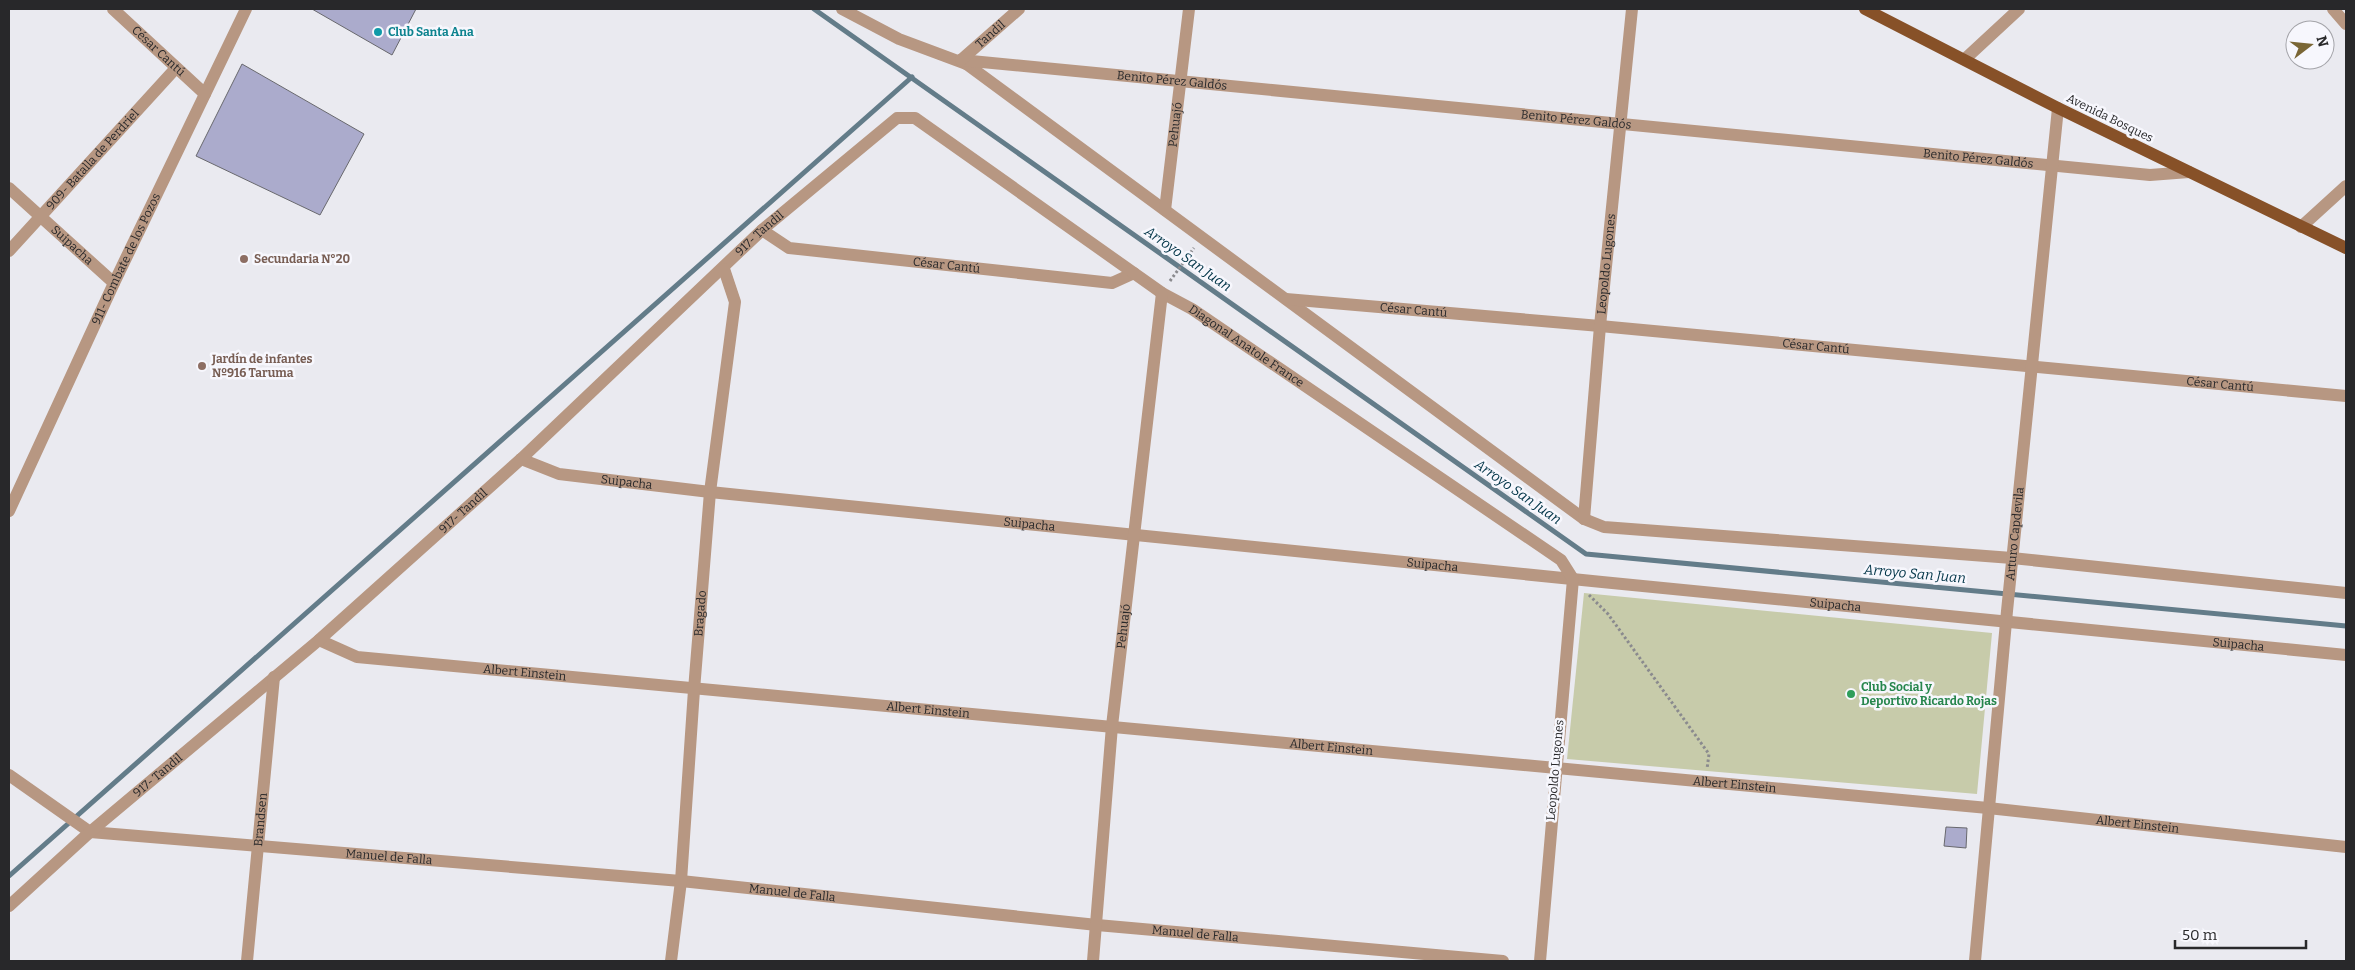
<svg xmlns="http://www.w3.org/2000/svg" width="2355" height="970" font-family="Bitter,serif">
<style>
.green{fill:#c7cbaa}
.lines{fill:none;stroke-linecap:round;stroke-linejoin:round}
.stream{stroke:#637c89;stroke-width:5}
.building{fill:#ababcc;stroke:#68686d}
.path{stroke:#8a8a8e;stroke-width:3;stroke-dasharray:2.5 2.5;stroke-linecap:butt}
.minor{stroke:#b79782;stroke-width:12}
.major{stroke:#875128;stroke-width:12}
.culture-dot{fill:#0f9aa8;stroke:#f7f7fd;stroke-width:2}
.education-dot{fill:#8d6e63;stroke:#f7f7fd;stroke-width:2}
.leisure-dot{fill:#2e9e5b;stroke:#f7f7fd;stroke-width:2}
.labels{text-anchor:middle;dominant-baseline:central;stroke-width:5;stroke-linejoin:round;paint-order:stroke}
.culture-label{font-size:12px;font-weight:bold;fill:#0d838f;stroke:#f7f7fd;text-anchor:start}
.street-label{font-size:12px;fill:#28282a;stroke:#f7f7fd}
.education-label{font-size:12px;font-weight:bold;fill:#785e54;stroke:#f7f7fd;text-anchor:start}
.leisure-label{font-size:12px;font-weight:bold;fill:#27864d;stroke:#f7f7fd;text-anchor:start}
.water-label{font-size:14px;font-style:italic;fill:#003447;stroke:#f7f7fd}
</style>
<rect width="100%" height="100%" fill="#eaeaf0"/>
<polygon class="green" points="1584,593 1992,633 1977,794 1567,759"/>
<g class="lines">
<g class="stream">
<polyline points="814,9 1586,554 2346,626"/>
<polyline points="9,876 912,77"/>
</g>
</g>
<g class="building">
<polygon points="312,9 416,9 392,55"/>
<polygon points="242,64 364,134 320,215 196,156"/>
<polygon points="1946,827 1967,828 1966,848 1944,846"/>
</g>
<g class="lines">
<g class="path">
<polyline points="1170,281 1194,248"/>
<polyline points="1589,595 1608,614 1709,754 1707,769"/>
</g>
<g class="minor">
<path id="s1" d="M113,9L205,94"/>
<polyline points="842,9 899,39 966,64"/>
<polyline points="2333,9 2346,24"/>
<polyline points="1965,59 2019,9"/>
<polyline points="961,60 1584,519 1604,527 2012,558 2346,593"/>
<path id="s2" d="M961,60L2150,175L2189,172"/>
<path id="s3" d="M961,60L1019,9"/>
<path id="s4" d="M9,188L114,283"/>
<path id="s5" d="M1165,210L1189,9"/>
<polyline points="2301,227 2346,186"/>
<path id="s6" d="M762,230L789,248L1112,283L1134,273"/>
<path id="s7" d="M9,251L176,68"/>
<path id="s8" d="M1286,299L1600,326L2346,396"/>
<path id="s9" d="M521,459L559,474L710,492L1602,582L2346,655"/>
<path id="s10" d="M9,511L114,283L246,9"/>
<path id="s11" d="M1584,519L1600,326L1632,9"/>
<path id="s12" d="M319,640L357,657L1988,808L2346,847"/>
<path id="s13" d="M9,775L90,832L681,881L1097,925L1503,961"/>
<path id="s14" d="M9,906L90,832L319,640L521,459L762,230L897,118H915L1162,293L1192,309L1561,560L1573,579L1540,961"/>
<path id="s15" d="M247,961L274,677"/>
<path id="s16" d="M671,961L681,881L694,690L710,492L735,302L724,269"/>
<path id="s17" d="M1093,961L1112,726L1162,293"/>
<path id="s18" d="M1975,961L2007,611L2058,108"/>
</g>
<polyline class="major" points="1865,9 2058,108 2346,248"/>
</g>
<circle class="culture-dot" cx="378" cy="32" r="5"/>
<g class="education-dot">
<circle cx="244" cy="259" r="5"/>
<circle cx="202" cy="366" r="5"/>
</g>
<circle class="leisure-dot" cx="1851" cy="694" r="5"/>
<g class="labels">
<g class="culture-label">
<text x="388" y="32">Club Santa Ana</text>
</g>
<g class="street-label">
<text stroke="none"><textPath href="#s3" startOffset="39">Tandil</textPath></text>
<text stroke="none"><textPath href="#s1" startOffset="62">César Cantú</textPath></text>
<text stroke="none"><textPath href="#s2" startOffset="212">Benito Pérez Galdós</textPath></text>
<text transform="translate(2110 118) rotate(26)">Avenida Bosques</text>
<text stroke="none"><textPath href="#s2" startOffset="618">Benito Pérez Galdós</textPath></text>
<text stroke="none"><textPath href="#s5" startOffset="86">Pehuajó</textPath></text>
<text stroke="none"><textPath href="#s2" startOffset="1022">Benito Pérez Galdós</textPath></text>
<text stroke="none"><textPath href="#s7" startOffset="124">909- Batalla de Perdriel</textPath></text>
<text stroke="none"><textPath href="#s14" startOffset="1008">917- Tandil</textPath></text>
<text stroke="none"><textPath href="#s4" startOffset="85">Suipacha</textPath></text>
<text stroke="none"><textPath href="#s10" startOffset="278">911- Combate de los Pozos</textPath></text>
<text stroke="none"><textPath href="#s11" startOffset="256">Leopoldo Lugones</textPath></text>
<text stroke="none"><textPath href="#s6" startOffset="191">César Cantú</textPath></text>
<text stroke="none"><textPath href="#s8" startOffset="128">César Cantú</textPath></text>
<text stroke="none"><textPath href="#s14" startOffset="1608">Diagonal Anatole France</textPath></text>
<text stroke="none"><textPath href="#s8" startOffset="532">César Cantú</textPath></text>
<text stroke="none"><textPath href="#s8" startOffset="938">César Cantú</textPath></text>
<text stroke="none"><textPath href="#s9" startOffset="109">Suipacha</textPath></text>
<text stroke="none"><textPath href="#s14" startOffset="602">917- Tandil</textPath></text>
<text stroke="none"><textPath href="#s9" startOffset="514">Suipacha</textPath></text>
<text stroke="none"><textPath href="#s18" startOffset="429">Arturo Capdevila</textPath></text>
<text stroke="none"><textPath href="#s9" startOffset="919">Suipacha</textPath></text>
<text stroke="none"><textPath href="#s9" startOffset="1324">Suipacha</textPath></text>
<text stroke="none"><textPath href="#s16" startOffset="349">Bragado</textPath></text>
<text stroke="none"><textPath href="#s17" startOffset="336">Pehuajó</textPath></text>
<text stroke="none"><textPath href="#s9" startOffset="1729">Suipacha</textPath></text>
<text stroke="none"><textPath href="#s12" startOffset="210">Albert Einstein</textPath></text>
<text stroke="none"><textPath href="#s12" startOffset="615">Albert Einstein</textPath></text>
<text stroke="none"><textPath href="#s12" startOffset="1020">Albert Einstein</textPath></text>
<text transform="translate(1555 770) rotate(-85)">Leopoldo Lugones</text>
<text stroke="none"><textPath href="#s14" startOffset="198">917- Tandil</textPath></text>
<text stroke="none"><textPath href="#s12" startOffset="1425">Albert Einstein</textPath></text>
<text stroke="none"><textPath href="#s15" startOffset="142">Brandsen</textPath></text>
<text stroke="none"><textPath href="#s12" startOffset="1830">Albert Einstein</textPath></text>
<text stroke="none"><textPath href="#s13" startOffset="399">Manuel de Falla</textPath></text>
<text stroke="none"><textPath href="#s13" startOffset="804">Manuel de Falla</textPath></text>
<text stroke="none"><textPath href="#s13" startOffset="1209">Manuel de Falla</textPath></text>
</g>
<g class="education-label">
<text x="254" y="259">Secundaria N°20</text>
<text x="212" y="359">Jardín de infantes<tspan x="212" dy="14">Nº916 Taruma</tspan></text>
</g>
<g class="leisure-label">
<text x="1861" y="687">Club Social y<tspan x="1861" dy="14">Deportivo Ricardo Rojas</tspan></text>
</g>
<g class="water-label">
<text transform="translate(1188 259) rotate(35)">Arroyo San Juan</text>
<text transform="translate(1518 492) rotate(35)">Arroyo San Juan</text>
<text transform="translate(1915 574) rotate(5)">Arroyo San Juan</text>
</g>
</g>
<rect width="2355" height="970" fill="none" stroke="#28282a" stroke-width="20"/>
<g transform="translate(2310 45) rotate(74)"><circle r="24" fill="#f7f7fd" stroke="#a4a4a9"/>
<path d="M0-4L9 19L0 12L-9 19Z" fill="#7a6635"/>
<text y="-8" font-size="14" font-weight="bold" text-anchor="middle" fill="#28282a">N</text>
</g>
<path d="M2175 940v8h131v-8" fill="none" stroke="#28282a" stroke-width="2.5"/>
<text x="2182" y="940" font-size="15" fill="#28282a" stroke="#f7f7fd" stroke-width="4" paint-order="stroke">50 m</text>
</svg>
